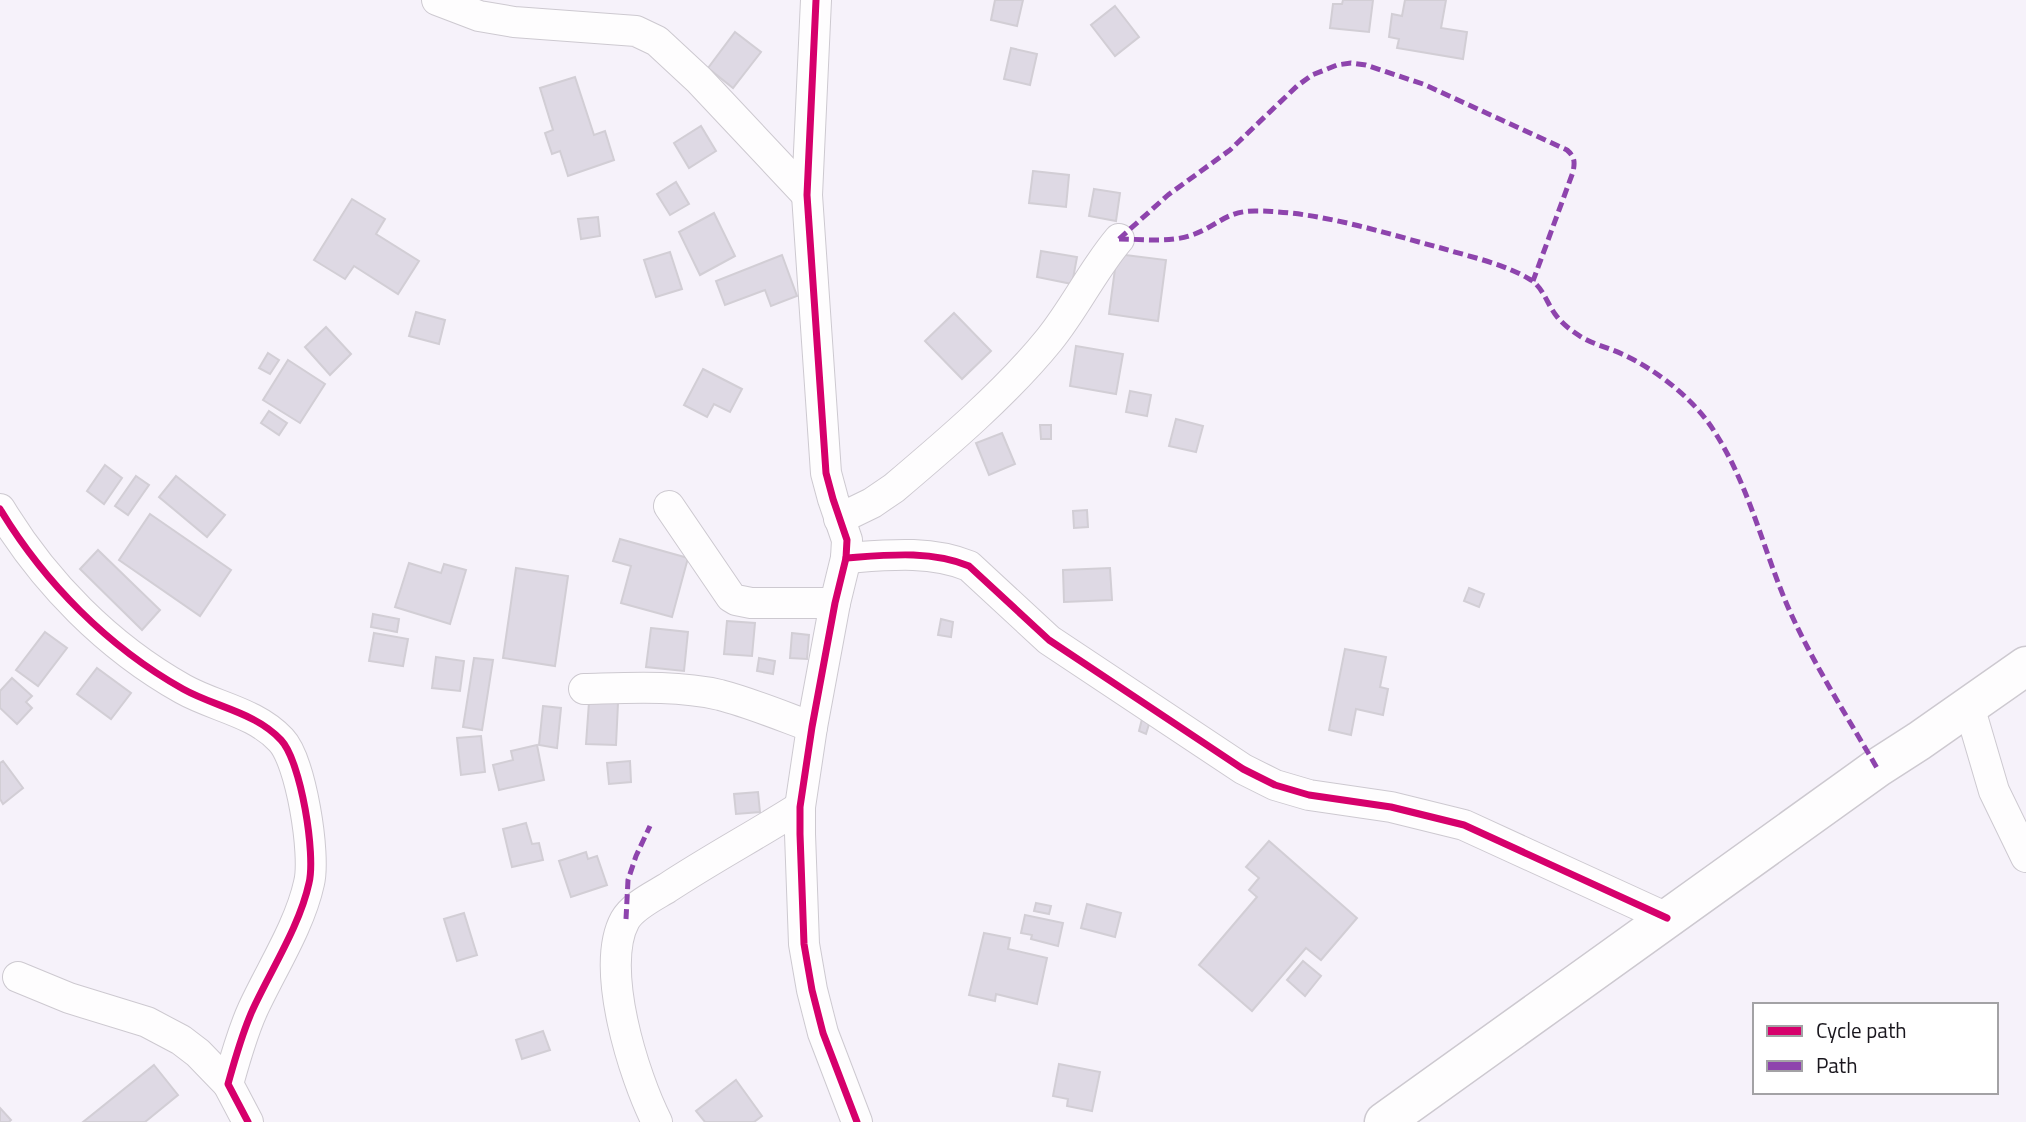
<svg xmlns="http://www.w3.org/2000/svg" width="2026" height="1122" font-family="'Titillium Web',sans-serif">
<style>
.building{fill:#ded9e4;stroke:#d2ced5;stroke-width:2}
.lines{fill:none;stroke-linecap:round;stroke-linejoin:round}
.street-casing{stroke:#cdc9d0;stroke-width:32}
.secondary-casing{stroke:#cdc9d0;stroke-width:41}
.street{stroke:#fefdfe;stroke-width:30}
.secondary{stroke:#fefdfe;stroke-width:38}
.quiet{stroke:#8e44ad;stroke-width:5;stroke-dasharray:10 5;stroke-linecap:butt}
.cycleway-casing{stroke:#fff;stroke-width:11}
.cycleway{stroke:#d6006c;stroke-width:7}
</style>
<rect width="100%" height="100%" fill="#f6f2fa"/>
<g class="building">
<polygon points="995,0 1023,0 1017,26 991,20"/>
<polygon points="1343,0 1373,0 1369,32 1330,28 1333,4 1342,4"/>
<polygon points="1405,0 1446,0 1441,28 1467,32 1463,59 1397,48 1399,39 1389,37 1392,14 1402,16"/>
<polygon points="1115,6 1139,37 1115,56 1091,25"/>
<polygon points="735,32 761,52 733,88 708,68"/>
<polygon points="1011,48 1037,54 1030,85 1004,79"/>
<polygon points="575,77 594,135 605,131 614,160 568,176 560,151 552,154 545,133 553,130 540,88"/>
<polygon points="701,126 716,151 689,168 674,143"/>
<polygon points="1033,171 1069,175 1066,207 1029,203"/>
<polygon points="676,182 689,204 670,215 657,194"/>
<polygon points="1094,189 1120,193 1116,221 1089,216"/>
<polygon points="352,199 385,219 376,234 419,261 398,294 354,266 345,279 314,260"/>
<polygon points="714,213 735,256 700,275 679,232"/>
<polygon points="598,217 600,236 581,239 578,219"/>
<polygon points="1041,251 1077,257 1072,284 1037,277"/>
<polygon points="670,252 682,289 656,297 644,260"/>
<polygon points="1117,254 1166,260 1158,321 1109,314"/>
<polygon points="782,255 797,296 771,306 765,290 725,305 716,281"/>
<polygon points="416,312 445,320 439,344 409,336"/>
<polygon points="954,313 991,351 962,379 925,341"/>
<polygon points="326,327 351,354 330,375 305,347"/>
<polygon points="1076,346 1123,354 1116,394 1070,386"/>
<polygon points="268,353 279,360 270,374 259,368"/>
<polygon points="288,360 325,384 300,423 263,400"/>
<polygon points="703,369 742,389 730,412 714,404 707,417 684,405"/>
<polygon points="1130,391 1151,395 1147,416 1126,412"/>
<polygon points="269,411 287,423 279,435 261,423"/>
<polygon points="1176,419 1203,426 1196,452 1169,446"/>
<polygon points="1040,425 1051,425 1051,439 1041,439"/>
<polygon points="1002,433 1015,464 989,475 976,443"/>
<polygon points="105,465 122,478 104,504 87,491"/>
<polygon points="136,476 149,485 128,515 115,506"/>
<polygon points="176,476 225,515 207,537 159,497"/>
<polygon points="1087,510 1088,527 1074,528 1073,511"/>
<polygon points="150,514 231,570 200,616 119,560"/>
<polygon points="620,539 688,558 672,617 621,603 631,566 613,561"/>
<polygon points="98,550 160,610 142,630 80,569"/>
<polygon points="409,563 441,573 444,564 466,570 450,624 395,607"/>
<polygon points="516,568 568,576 555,666 503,658"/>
<polygon points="1110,568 1112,600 1064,602 1063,570"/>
<polygon points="1469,588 1484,594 1479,607 1464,601"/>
<polygon points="373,614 399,619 397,632 371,627"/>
<polygon points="941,619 953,622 951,637 938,635"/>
<polygon points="727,621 755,623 752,656 724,654"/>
<polygon points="651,628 688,632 684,671 646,667"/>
<polygon points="45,632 67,648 38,686 16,670"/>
<polygon points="374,633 408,639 403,666 369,661"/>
<polygon points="792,633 809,635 807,659 790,658"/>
<polygon points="1345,649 1386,657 1380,687 1388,689 1383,715 1356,709 1351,735 1329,730"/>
<polygon points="436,657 464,661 460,691 432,688"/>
<polygon points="474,658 493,660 482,730 463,727"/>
<polygon points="759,658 775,661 773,674 757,671"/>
<polygon points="97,668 131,693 111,719 77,694"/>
<polygon points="12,678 32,696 26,702 32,708 17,724 0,708 0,691"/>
<polygon points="589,702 618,703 616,745 586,744"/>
<polygon points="543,706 561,708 557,748 539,745"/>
<polygon points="1142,719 1150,721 1146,734 1139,731"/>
<polygon points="481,736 485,772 461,775 457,738"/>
<polygon points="537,745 544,780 499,790 493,765 513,760 511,751"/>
<polygon points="3,761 23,788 3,804 0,799 0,763"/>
<polygon points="630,761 631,782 609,784 607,763"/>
<polygon points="758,792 760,812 736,814 734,794"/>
<polygon points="526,823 532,844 539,843 543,860 512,867 503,829"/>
<polygon points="1269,841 1357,918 1321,960 1306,948 1252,1011 1199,965 1257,897 1249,890 1259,878 1246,867"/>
<polygon points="586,852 588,859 597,856 607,885 571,897 559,861"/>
<polygon points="1036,903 1051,906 1049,914 1034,911"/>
<polygon points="1087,904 1121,913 1115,937 1081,928"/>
<polygon points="464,913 477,955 457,961 444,919"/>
<polygon points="1025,915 1063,923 1058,946 1031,939 1032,935 1021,933"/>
<polygon points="984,933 1010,938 1008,949 1047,958 1037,1004 996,994 995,1001 969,995"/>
<polygon points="1303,961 1321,976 1305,996 1287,980"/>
<polygon points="543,1031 550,1050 522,1059 516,1040"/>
<polygon points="1059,1064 1100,1072 1092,1111 1067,1106 1068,1099 1053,1096"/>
<polygon points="154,1065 178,1095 145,1122 83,1122"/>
<polygon points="736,1080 762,1116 754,1122 705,1122 696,1111"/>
<polygon points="0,1108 11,1120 9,1122 0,1122"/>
</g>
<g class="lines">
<defs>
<g id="street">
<polyline points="437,0 479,16 514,22 636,31 657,41 699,80 807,195"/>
<polyline points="816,0 807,195 826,473 833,499 847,540 846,558 835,603 812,727 800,807 800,834 804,944 812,990 823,1033 857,1122"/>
<polyline points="669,506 731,597 736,600 751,603 835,603"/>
<path d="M0,509C44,582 108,647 183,689C215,707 255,712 281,740C301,761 316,855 309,883C300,925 271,970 253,1009C242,1033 235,1059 228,1084L248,1122"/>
<path d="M839,519L872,503L894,488C946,444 1006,393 1049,340C1075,308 1092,271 1119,239"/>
<path d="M846,558C887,555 930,550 969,566L1049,640L1243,769L1275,785L1309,795L1391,807L1464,825L1667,918"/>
<path d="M584,689C629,688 676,685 720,695C751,703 782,716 812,727"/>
<polyline points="1969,706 1994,791 2026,857"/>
<polyline points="18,977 69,998 147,1022 181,1040 198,1053 228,1084"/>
<path d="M657,1122C634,1077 599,967 625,920C633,906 654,896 667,888C711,859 756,835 800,807"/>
</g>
<polyline id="secondary" points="1384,1122 1877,768 1919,741 2026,666"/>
</defs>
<use href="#street" class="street-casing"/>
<use href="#secondary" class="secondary-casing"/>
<use href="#street" class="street"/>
<use href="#secondary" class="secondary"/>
<g class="quiet">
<path d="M1119,239C1142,239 1170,243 1192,235C1218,226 1225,211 1255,211C1318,211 1381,232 1441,248C1471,257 1505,264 1531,280C1543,288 1547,303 1555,314C1562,324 1573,332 1583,338C1596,345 1609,348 1622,354C1657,370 1694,399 1714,431C1751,488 1764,555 1792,616C1816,668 1848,718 1877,768"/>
<path d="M1119,239L1168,195L1230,150L1297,86L1312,75L1337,65L1351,63L1366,65L1423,84L1567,150C1575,157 1575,162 1573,172L1533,281"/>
<polyline points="626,919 628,880 636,856 650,826"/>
</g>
<defs>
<g id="cycleway">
<polyline points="816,0 807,195 826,473 833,499 847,540 846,558 835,603 812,727 800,807 800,834 804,944 812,990 823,1033 857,1122"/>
<path d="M0,509C44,582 108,647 183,689C215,707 255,712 281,740C301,761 316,855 309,883C300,925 271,970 253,1009C242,1033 235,1059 228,1084L248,1122"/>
<path d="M846,558C887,555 930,550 969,566L1049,640L1243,769L1275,785L1309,795L1391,807L1464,825L1667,918"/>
</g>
</defs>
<use href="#cycleway" class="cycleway-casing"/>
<use href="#cycleway" class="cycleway"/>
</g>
<rect x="1753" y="1003" width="245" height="91" fill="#ffffff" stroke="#a3a2a5" stroke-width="2"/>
<rect x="1767" y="1026" width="35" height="10" fill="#d6006c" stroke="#a3a2a5" stroke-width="2"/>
<text x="1816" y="1038" font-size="21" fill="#19161d">Cycle path</text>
<rect x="1767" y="1061" width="35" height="10" fill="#8e44ad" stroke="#a3a2a5" stroke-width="2"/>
<text x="1816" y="1073" font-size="21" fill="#19161d">Path</text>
</svg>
